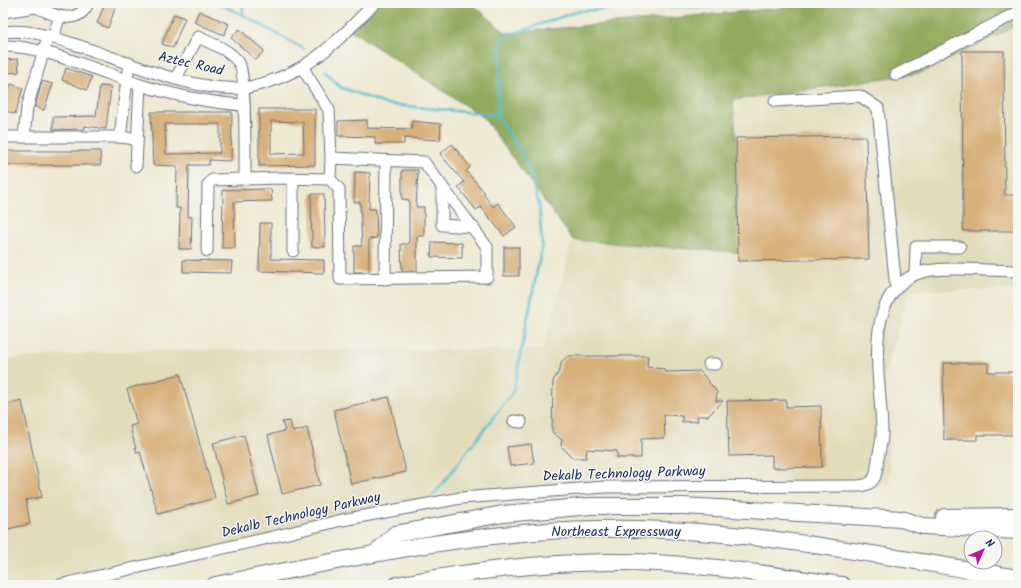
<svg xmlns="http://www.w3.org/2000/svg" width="1021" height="588" font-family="Kalam,sans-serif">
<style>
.built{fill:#e2dcba}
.forest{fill:#92ac5e;stroke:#566e5e}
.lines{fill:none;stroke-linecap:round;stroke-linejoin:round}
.stream{stroke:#53bdd0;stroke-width:2.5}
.building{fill:#d8b07a;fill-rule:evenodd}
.minor-casing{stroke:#657087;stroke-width:13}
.highway-casing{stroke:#657087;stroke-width:18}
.minor{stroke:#fff;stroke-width:11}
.highway{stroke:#fff;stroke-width:16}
.labels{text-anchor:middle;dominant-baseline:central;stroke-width:3;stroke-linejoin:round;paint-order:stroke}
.street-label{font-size:14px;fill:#1b2f5e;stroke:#f6f6f2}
</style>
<rect width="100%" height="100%" fill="#f6f6f2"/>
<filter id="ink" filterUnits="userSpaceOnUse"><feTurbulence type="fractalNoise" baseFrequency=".025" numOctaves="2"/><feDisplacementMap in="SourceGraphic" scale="8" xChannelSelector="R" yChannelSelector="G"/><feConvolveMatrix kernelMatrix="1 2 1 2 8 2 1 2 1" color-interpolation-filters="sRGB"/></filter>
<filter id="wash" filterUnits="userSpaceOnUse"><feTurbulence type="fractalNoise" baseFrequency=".012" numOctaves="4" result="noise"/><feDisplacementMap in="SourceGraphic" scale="16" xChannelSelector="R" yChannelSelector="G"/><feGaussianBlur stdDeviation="0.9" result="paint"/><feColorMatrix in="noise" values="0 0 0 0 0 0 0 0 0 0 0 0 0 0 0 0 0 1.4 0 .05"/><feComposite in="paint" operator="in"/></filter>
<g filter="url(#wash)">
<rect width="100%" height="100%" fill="#eee9d2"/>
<polygon class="built" points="1018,25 1018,290 910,290 884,377 890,485 647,480 507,494 360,514 71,585 3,585 3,359 149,350 543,350 573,240 746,253 733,100 920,73"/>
<polygon class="forest" points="372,3 471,3 506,33 836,3 1018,3 1018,25 920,73 733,100 746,253 573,240 483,117 347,28"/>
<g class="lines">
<g class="stream">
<polyline points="217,3 243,15 304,49"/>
<polyline points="243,15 243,3"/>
<polyline points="325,72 340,87 385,104 497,115"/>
<polyline points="433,496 513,392 542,246 539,204 525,159 497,115 501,38 578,11 645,7 735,6 760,3"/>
</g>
</g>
<g id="blocks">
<g class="building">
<polygon points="105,3 117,3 108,28 97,23"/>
<polygon points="199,11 229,24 224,35 194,22"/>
<polygon points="174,14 185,18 173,48 162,44"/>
<polygon points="239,29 264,51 256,60 231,38"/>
<polygon points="962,51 1004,51 1005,195 1018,195 1018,231 963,231"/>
<polygon points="18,59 19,72 3,73 3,60"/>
<polygon points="66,68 92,77 87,90 62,80"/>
<polygon points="42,81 53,84 44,110 35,107"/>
<polygon points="11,84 23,88 15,114 3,110"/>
<polygon points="100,86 111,87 106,129 85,126 85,129 53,130 53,117 96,116"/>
<path d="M259,109H315V165L259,166ZM271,121L303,122L304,153L271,154Z"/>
<path d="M151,112H232L231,161L209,160V165H189L188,217H192L191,249H179L180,208H176L177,166L153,165ZM165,124H220V153L166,154Z"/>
<polygon points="367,120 367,128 412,129 412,121 441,124 440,140 404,138 404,144 375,144 375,137 338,136 338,121"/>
<polygon points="866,136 869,259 738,261 736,138"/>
<polygon points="452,144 470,167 466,171 485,193 483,194 493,207 498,203 516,227 504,236 481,207 476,210 458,187 464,182 440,154"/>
<polygon points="3,151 100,151 101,165 3,165"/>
<polygon points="402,170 418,170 416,207 424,207 424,236 417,236 417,271 402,271 401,244 409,244 409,200 402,199"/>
<polygon points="355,172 370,173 369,209 376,209 377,238 369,239 369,272 354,272 354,246 362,246 360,202 354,202"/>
<polygon points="271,189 272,201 234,202 235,248 222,248 223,190"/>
<polygon points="311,194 324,194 325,247 312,247"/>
<polygon points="260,223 271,223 271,259 324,260 324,273 259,271"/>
<polygon points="432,242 462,243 462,258 431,257"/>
<rect x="504" y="247" width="15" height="29"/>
<polygon points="183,260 232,261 231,273 183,272"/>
<polygon points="568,356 648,356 647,367 664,369 665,372 700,371 717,392 716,401 723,401 708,416 697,416 698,421 682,422 682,416 664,415 665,438 641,439 641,458 617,458 617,451 587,449 586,458 573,458 561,446 562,440 552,432 553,381 560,370 561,362"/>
<polygon points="943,363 988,363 988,372 1018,372 1018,435 977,435 977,440 944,440"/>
<polygon points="180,374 215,498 158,514 140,452 137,453 130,426 137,424 127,389"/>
<polygon points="389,397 406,472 351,484 334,410"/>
<polygon points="786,400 786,407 821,406 822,467 772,468 772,455 729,456 727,401"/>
<polygon points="22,401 42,497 26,500 30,524 3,530 3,405"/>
<polygon points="290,421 293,432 307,428 320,485 282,494 268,435 285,431 282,422"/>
<polygon points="244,435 259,496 228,504 213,443"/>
<polygon points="531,444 534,463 510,466 507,447"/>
</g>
</g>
</g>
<g filter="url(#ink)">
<use href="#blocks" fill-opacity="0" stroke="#657087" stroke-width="1"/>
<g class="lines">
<defs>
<g id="minor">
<path d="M38,3L36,7C53,15 78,27 88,3"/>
<polyline points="3,12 36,7"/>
<path d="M3,32C35,28 64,41 94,51C135,66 199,92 243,88C263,85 284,77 302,67C329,51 353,25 375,3"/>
<polyline points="53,38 59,18"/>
<path d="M3,46C42,45 101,72 140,85L136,166"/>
<polyline points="302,67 329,110 331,158 330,179 339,189 340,279 487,277 487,247 424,162 331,158"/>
<polyline points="896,75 1018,12"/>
<path d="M176,78L198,37C212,44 229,49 239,63C246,71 245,162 245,179"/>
<path d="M140,85C174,95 208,103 244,105"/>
<polyline points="775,101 860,96 878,108 896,289"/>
<polyline points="3,137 120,137 136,139"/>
<polyline points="24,137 27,108 48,36"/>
<polyline points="120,137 129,63"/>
<polyline points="293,178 293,251"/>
<polyline points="442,186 442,225 473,227"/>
<polyline points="207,251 208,185 212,180 279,178 330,179"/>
<polyline points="915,274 916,247 960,247"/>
<polyline points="385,279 386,161"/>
<polyline points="709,364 716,364"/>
<polyline points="514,421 521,422"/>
<path d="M59,585L264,539L342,520L461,498L605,487L857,486C862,486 867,485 871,482C877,477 877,466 878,459C879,451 882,443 882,435C883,388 858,299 916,274C937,265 993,271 1018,271"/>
</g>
<g id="highway">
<polyline points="944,517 1018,516"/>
<polyline points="376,553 395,534 503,514 591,506 683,506 901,519 923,526 1018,531"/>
<path d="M215,585C342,560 468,531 598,529C737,526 880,556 1018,578"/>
<path d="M397,585C468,571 539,563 610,562C687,561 765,574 842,585"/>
</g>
</defs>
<use href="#minor" class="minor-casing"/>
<use href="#highway" class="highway-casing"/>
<use href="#minor" class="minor"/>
<use href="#highway" class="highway"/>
</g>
</g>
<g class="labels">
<g class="street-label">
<text transform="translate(191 64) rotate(13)">Aztec Road</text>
<text transform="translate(624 474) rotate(-2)">Dekalb Technology Parkway</text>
<text transform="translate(301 515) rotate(-13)">Dekalb Technology Parkway</text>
<text x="616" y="532">Northeast Expressway</text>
</g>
</g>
<rect width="1021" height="588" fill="none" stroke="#f6f6f2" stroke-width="16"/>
<g transform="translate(983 550) rotate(45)"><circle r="19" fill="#f6f6f2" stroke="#9ea6b7"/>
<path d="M0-3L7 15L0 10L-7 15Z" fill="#b5179e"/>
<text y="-6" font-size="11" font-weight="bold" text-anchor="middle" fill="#1b2f5e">N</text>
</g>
</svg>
